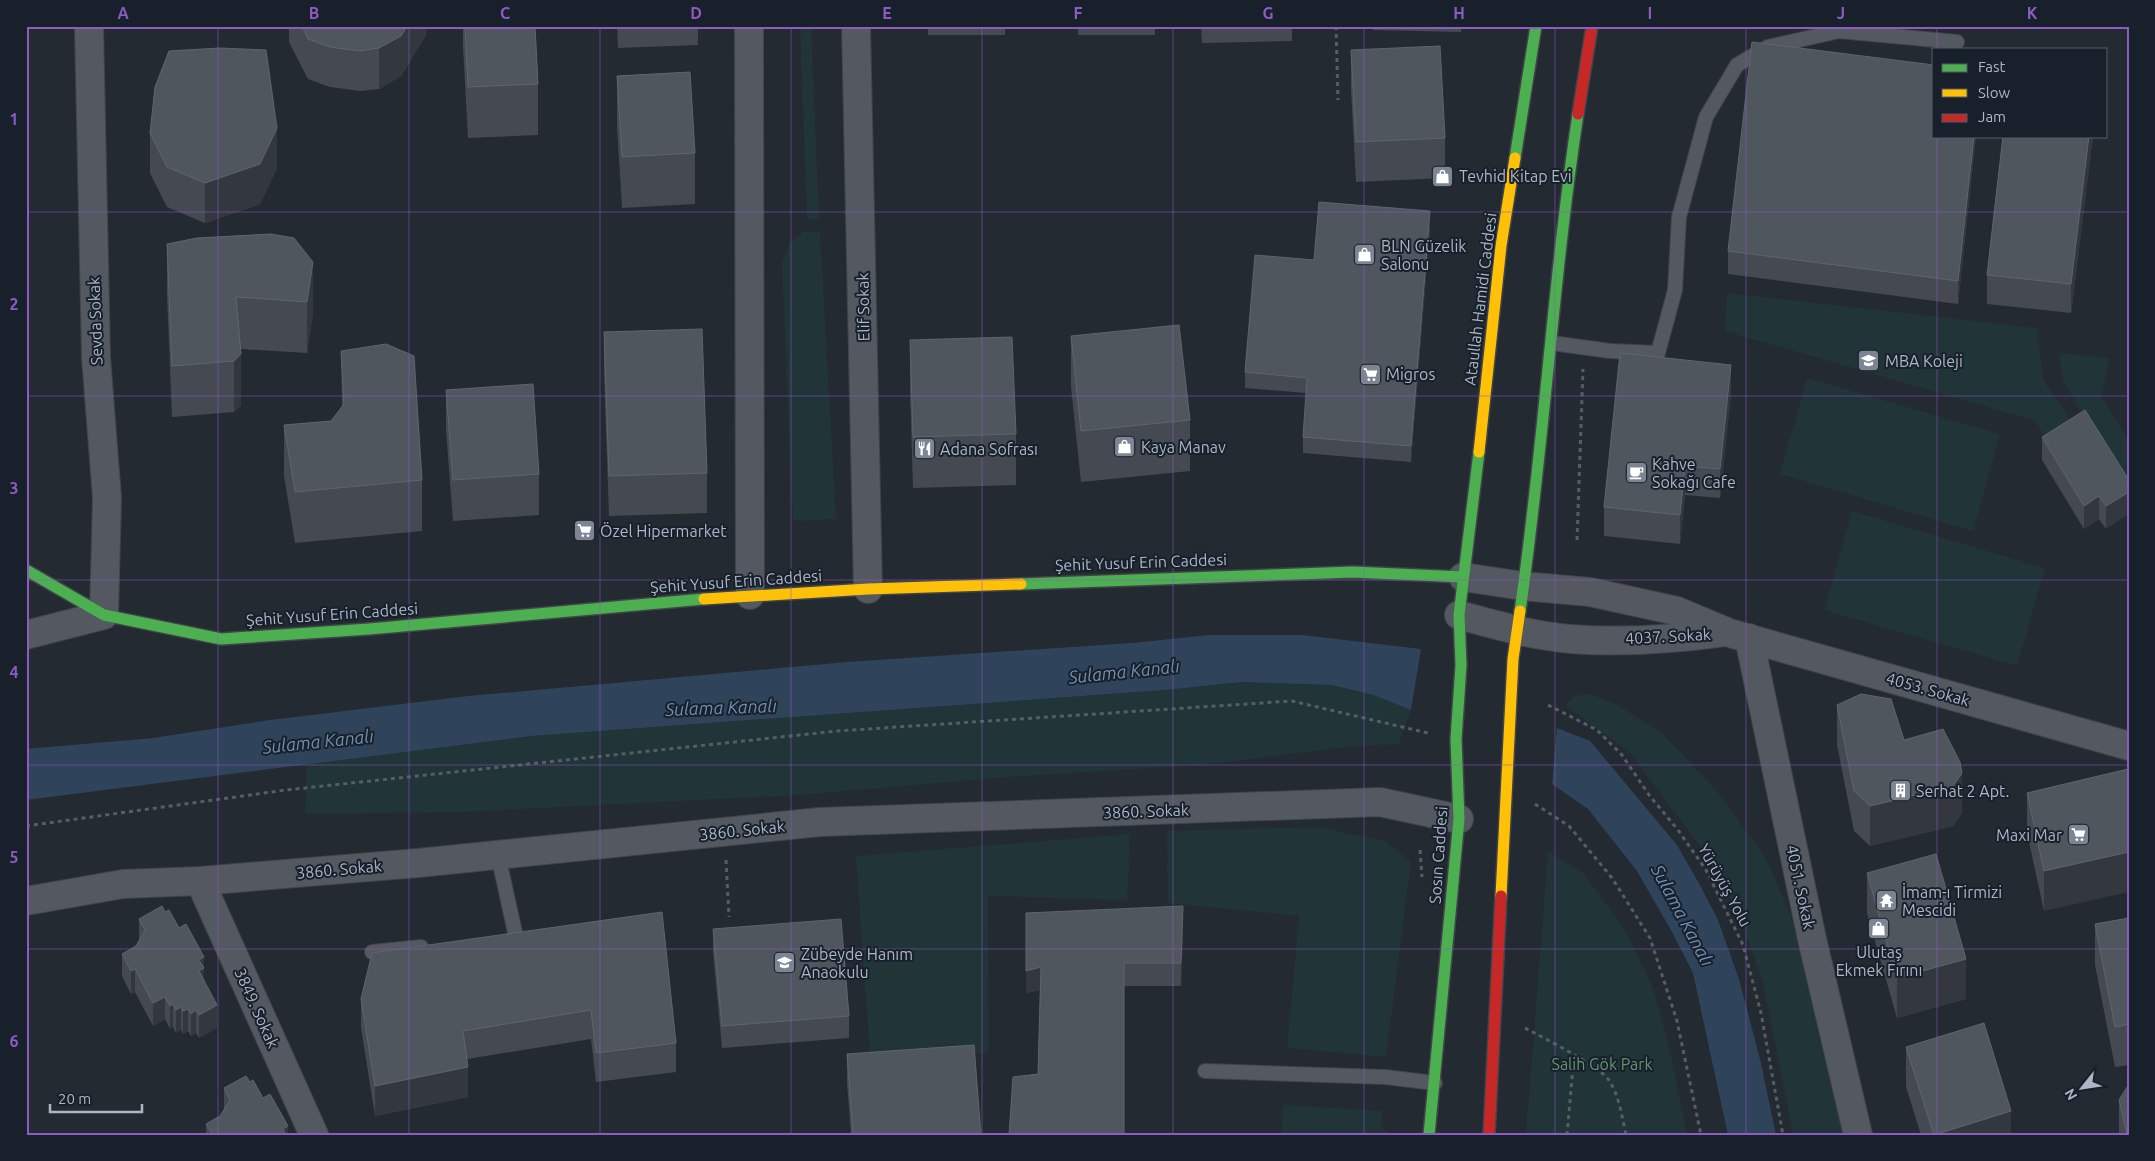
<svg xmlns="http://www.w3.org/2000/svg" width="2155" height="1161" font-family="Ubuntu,sans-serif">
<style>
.green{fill:#213437}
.water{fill:#2f435b}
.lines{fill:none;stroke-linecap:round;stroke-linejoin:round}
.lane-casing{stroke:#40444a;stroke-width:16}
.street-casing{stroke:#40444a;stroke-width:30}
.fast-casing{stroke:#40444a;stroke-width:14}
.slow-casing{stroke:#40444a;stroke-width:14}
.jam-casing{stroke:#40444a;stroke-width:14}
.path{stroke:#565d64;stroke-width:3;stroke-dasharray:4 4;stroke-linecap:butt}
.lane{stroke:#545860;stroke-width:14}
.street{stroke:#545860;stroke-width:28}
.fast{stroke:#4caf50;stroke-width:11}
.slow{stroke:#ffc107;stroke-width:11}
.jam{stroke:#c62828;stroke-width:11}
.wall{fill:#454a52}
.shaded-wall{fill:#33383f}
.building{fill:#50565e;stroke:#5e656e}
.grid{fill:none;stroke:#8c5cc1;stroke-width:1;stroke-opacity:0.55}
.labels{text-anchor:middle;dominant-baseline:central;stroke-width:4;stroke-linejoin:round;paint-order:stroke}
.poi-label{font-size:16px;fill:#acb6c5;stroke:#18202c;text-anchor:start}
.street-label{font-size:16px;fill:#acb6c5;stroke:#18202c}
.park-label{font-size:16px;fill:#63966d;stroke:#18202c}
.water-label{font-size:18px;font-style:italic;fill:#728eaf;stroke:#18202c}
.neatline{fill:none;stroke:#8c5cc1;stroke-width:2}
.grid-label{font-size:16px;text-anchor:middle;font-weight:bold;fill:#8c5cc1}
</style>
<rect width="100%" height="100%" fill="#242a31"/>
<g class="green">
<polygon points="800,26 811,26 819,218 807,220"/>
<polygon points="803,232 820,232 836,519 793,521 782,263 790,243"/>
<polygon points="1727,293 2037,328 2043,380 2076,427 2043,434 2036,421 1725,331"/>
<polygon points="2059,353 2110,358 2101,396 2129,441 2129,491 2063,381"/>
<polygon points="1807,378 2000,434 1973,531 1780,474"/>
<polygon points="1852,511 2045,568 2017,666 1824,610"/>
<polygon points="1242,682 1332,685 1373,695 1411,710 1399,744 1356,746 1201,765 1009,777 799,795 464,812 305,814 307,764 531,736 1165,690"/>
<polygon points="1589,694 1616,704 1663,734 1716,790 1767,860 1791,916 1844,1135 1793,1135 1763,982 1737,910 1704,851 1630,753 1565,705 1575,696"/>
<polygon points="1318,827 1386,841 1411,862 1386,1057 1287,1048 1299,916 1168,903 1167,831"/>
<polygon points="1130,834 1127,900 988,896 989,1053 870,1055 856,856"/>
<polygon points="1548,851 1583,873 1624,928 1653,988 1669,1045 1687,1135 1526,1135"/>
<polygon points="1283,1105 1382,1111 1381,1124 1388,1135 1281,1135"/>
</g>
<g class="water">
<polygon points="1209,635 1302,635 1421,649 1411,710 1373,695 1332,685 1242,682 1165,690 531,736 26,800 26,749 153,738 270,720 468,696 847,662 1132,643"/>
<polygon points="1557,728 1590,741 1677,845 1701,887 1718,920 1739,979 1760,1059 1776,1135 1728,1135 1693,973 1672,932 1637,871 1588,809 1552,784"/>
</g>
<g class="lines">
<defs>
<g id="lane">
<polyline points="1552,343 1610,351 1658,353 1675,290 1679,217 1706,117 1737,65 1768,47 1839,31 1957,42"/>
<polyline points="498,855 516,937"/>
<polyline points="372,952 421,947"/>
<polyline points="1205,1071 1385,1077 1435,1083"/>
</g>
<g id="street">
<polyline points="749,26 750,595"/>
<polyline points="856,26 868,589"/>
<path d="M1459,615C1496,625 1533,636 1571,639C1623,643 1676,639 1727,632L1677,611L1590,592L1523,586L1463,577"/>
<polyline points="1733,634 2129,746"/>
<polyline points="26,635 104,615 107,498 96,357 89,26"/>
<polyline points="1749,638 1812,939 1858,1135"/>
<polyline points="200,881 314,1135"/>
<polyline points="26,901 123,884 200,881 418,863 820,822 1380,802 1459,819"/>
</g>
<g id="fast">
<polyline points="1515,158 1536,26"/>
<polyline points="26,570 104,615 221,639 369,629 704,599"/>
<polyline points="1021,584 1353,572 1463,577"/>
<path d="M1520,611C1544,446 1553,279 1578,114"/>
<polyline points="1429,1135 1459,819 1456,739 1461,665 1459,615 1479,452"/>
</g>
<g id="slow">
<polyline points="1479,452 1501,246 1515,158"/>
<polyline points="704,599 868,589 1021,584"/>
<polyline points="1501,896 1513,659 1520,611"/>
</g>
<g id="jam">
<polyline points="1578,114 1592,26"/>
<polyline points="1489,1135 1501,896"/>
</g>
</defs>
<use href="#lane" class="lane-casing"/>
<use href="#street" class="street-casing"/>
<use href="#fast" class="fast-casing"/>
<use href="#slow" class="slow-casing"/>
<use href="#jam" class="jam-casing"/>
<g class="path">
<polyline points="1336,26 1338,100"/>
<polyline points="1577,540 1583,369"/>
<polyline points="1548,705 1597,730 1622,755 1649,795 1678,830 1706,870 1743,945 1761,1013 1783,1135"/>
<polyline points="1535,804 1569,826 1612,878 1650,938 1677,1021 1701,1135"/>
<polyline points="26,826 286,790 837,731 1292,701 1428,733"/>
<polyline points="1420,850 1422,877"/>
<polyline points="726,860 729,917"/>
<path d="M1525,1028C1542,1037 1599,1066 1608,1079C1619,1094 1622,1117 1626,1135"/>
<polyline points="1567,1135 1574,1056"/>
</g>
<use href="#lane" class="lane"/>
<use href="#street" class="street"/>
<use href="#fast" class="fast"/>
<use href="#slow" class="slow"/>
<use href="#jam" class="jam"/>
</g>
<g class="wall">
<polygon points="289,26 426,26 426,35 401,76 379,89 360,91 330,87 308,79 289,42"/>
<polygon points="463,26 535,26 538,84 538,135 468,138 463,47"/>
<polygon points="617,26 698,26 698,45 618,48"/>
<rect x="928" y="26" width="77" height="9"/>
<rect x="1078" y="26" width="77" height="9"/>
<polygon points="1201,26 1292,26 1292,41 1202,43"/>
<polygon points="1373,26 1461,26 1461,32 1373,30"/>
<polygon points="1351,50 1445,138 1445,178 1356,182 1351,90"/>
<polygon points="617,76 695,153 695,204 622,208 617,126"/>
<polygon points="150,133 277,168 260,204 205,223 167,207 150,173"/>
<polygon points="1976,136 1958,304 1728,274 1728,251"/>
<polygon points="2003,136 2093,136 2071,313 1987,304 1987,275"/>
<polygon points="1430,227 1411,462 1303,453 1303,437 1306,393 1245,388 1245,372 1314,260"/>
<polygon points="271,234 313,313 307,353 241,349 241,405 234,412 172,417 167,295 167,244"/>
<polygon points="604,332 707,473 707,513 609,516 604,372"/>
<polygon points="1071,336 1190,420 1190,471 1081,482 1071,387"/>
<polygon points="910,340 1016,434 1016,485 913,488 910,391"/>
<polygon points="341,351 422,480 422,531 295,543 284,476 284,425 331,421 342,408"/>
<polygon points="446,390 539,474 539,515 453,521 446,430"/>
<polygon points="1731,394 1720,498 1685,495 1680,544 1604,536 1604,507"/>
<polygon points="2042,437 2129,480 2106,529 2099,519 2084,529 2042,460"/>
<polygon points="1837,705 1904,740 1962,813 1953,826 1870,846 1854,831 1837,745"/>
<polygon points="2128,769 2044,911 2027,833 2027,793"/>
<polygon points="1867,873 1966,999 1897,1018 1867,913"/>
<polygon points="165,912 204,957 204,980 217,1028 199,1038 196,1033 191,1036 188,1031 183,1034 181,1030 176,1033 173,1027 170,1029 165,1019 153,1026 135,992 131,994 122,976 122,954 136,946 139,941 139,919"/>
<polygon points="662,912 676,1043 676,1072 596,1082 591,1039 467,1059 468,1097 375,1116 361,1028 361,999"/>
<polygon points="2129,918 2129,1065 2115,1067 2095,965 2095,924"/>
<polygon points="713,929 849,1016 849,1038 722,1048 713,952"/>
<polygon points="1183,929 1181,986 1124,986 1038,1074 1040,990 1026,993"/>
<polygon points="1906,1047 2011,1135 1921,1135 1906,1087"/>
<polygon points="847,1054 981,1135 851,1135 847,1083"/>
<polygon points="250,1082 263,1098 288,1135 206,1135 206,1124 220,1116 224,1110 224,1088"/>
<polygon points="2119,1100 2129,1135 2119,1135"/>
</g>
<g class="shaded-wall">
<polygon points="407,26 426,26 426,35 401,76 379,89 379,48"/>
<polygon points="277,128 277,168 260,204 205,223 205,183"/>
<polygon points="1974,136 1976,136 1958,304 1958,281"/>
<polygon points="2089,136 2093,136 2071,313 2071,284"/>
<polygon points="1430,211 1430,227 1411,462 1411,446"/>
<polygon points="313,262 313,313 307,353 307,302"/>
<polygon points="241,354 241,405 234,412 234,361"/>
<polygon points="1731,365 1731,394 1720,498 1720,469"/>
<polygon points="1685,466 1685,495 1680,544 1680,515"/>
<polygon points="2129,492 2129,514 2106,529 2106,506"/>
<polygon points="2099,496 2099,519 2084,529 2084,506"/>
<polygon points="1962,773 1962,813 1953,826 1870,846 1870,806"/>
<polygon points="2129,852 2129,892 2044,911 2044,871"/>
<polygon points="1183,906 1183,929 1181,986 1181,963"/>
<polygon points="204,957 204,991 199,994 199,960"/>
<polygon points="1966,959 1966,999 1897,1018 1897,978"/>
<polygon points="1041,967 1041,990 1026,993 1026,971"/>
<polygon points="135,969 135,992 131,994 131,971"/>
<polygon points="165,997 165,1019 153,1026 153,1003"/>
<polygon points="173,1004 173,1027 170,1029 170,1006"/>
<polygon points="217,1005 217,1028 199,1038 199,1015"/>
<polygon points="181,1007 181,1030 176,1033 176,1010"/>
<polygon points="188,1009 188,1031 183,1034 183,1011"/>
<polygon points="196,1010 196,1033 191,1036 191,1014"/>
<polygon points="468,1067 468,1097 375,1116 375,1086"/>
<polygon points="2011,1111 2011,1135 1934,1135"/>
<polygon points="288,1126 288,1135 283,1135 283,1129"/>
</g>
<g class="building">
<polygon points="302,26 407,26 401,36 379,48 360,51 330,47 308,39"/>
<polygon points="465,26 535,26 538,84 468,87"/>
<polygon points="1752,42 1934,65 1934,136 1974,136 1958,281 1728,251"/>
<polygon points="1440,46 1445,138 1356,142 1351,50"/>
<polygon points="220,48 266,50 277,128 260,164 205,183 167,167 150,133 155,87 169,51"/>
<polygon points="690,72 695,153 622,157 617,76"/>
<polygon points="2003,136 2089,136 2071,284 1987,275"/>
<polygon points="1319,202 1430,211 1411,446 1303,437 1307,378 1245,372 1255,255 1314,260"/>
<polygon points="271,234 294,238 313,262 307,302 236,297 241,354 234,361 172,366 167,244 197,238"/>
<polygon points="1179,325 1190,420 1081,431 1071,336"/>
<polygon points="702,329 707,473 609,476 604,332"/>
<polygon points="1012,337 1016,434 913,437 910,340"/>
<polygon points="386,344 414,356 422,480 295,492 284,425 331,421 344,404 341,351"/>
<polygon points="1620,353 1731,365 1720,469 1685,466 1680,515 1604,507"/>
<polygon points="533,384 539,474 453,480 446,390"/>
<polygon points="2085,410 2129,480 2129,492 2106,506 2099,496 2084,506 2042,437"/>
<polygon points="1861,694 1891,699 1904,740 1943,729 1960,762 1962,773 1953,786 1870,806 1854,791 1837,705"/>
<polygon points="2128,769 2129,852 2044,871 2027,793"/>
<polygon points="1936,854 1966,959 1897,978 1867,873"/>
<polygon points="162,906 165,912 169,910 179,928 186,924 204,957 199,960 204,968 199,971 217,1005 199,1015 196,1010 191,1014 188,1009 183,1011 181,1007 176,1010 173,1004 170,1006 165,997 153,1003 135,969 131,971 122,954 136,946 145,930 139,919"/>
<polygon points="1183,906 1181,963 1124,963 1124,1135 1009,1135 1013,1077 1038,1074 1041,967 1026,971 1026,913"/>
<polygon points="662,912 676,1043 596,1053 591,1010 463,1031 468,1067 375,1086 361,999 372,953"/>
<polygon points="2129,918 2129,1024 2115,1027 2095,924"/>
<polygon points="841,919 849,1016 722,1026 713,929"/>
<polygon points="1984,1023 2011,1111 1934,1135 1906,1047"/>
<polygon points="974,1045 981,1135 853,1135 847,1054"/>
<polygon points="246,1076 250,1082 253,1080 263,1098 270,1094 288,1126 283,1129 286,1135 213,1135 206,1124 220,1116 230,1100 224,1088"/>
<polygon points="2129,1084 2129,1135 2127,1135 2119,1100"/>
</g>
<path class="grid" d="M218,26V1135M409,26V1135M600,26V1135M791,26V1135M982,26V1135M1173,26V1135M1364,26V1135M1555,26V1135M1746,26V1135M1937,26V49M1937,136V1135M26,212H2129M26,396H2129M26,580H2129M26,765H2129M26,949H2129"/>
<defs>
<symbol id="shop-square" viewBox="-11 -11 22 22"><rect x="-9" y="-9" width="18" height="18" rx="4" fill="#7c8591" stroke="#18202c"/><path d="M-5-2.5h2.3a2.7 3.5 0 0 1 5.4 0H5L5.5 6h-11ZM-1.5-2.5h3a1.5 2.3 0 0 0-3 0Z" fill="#fff"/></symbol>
<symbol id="school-square" viewBox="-11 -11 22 22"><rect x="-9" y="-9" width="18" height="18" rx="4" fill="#7c8591" stroke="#18202c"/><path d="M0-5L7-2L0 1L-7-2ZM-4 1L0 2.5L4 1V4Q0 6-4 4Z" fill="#fff"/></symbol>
<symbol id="supermarket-square" viewBox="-11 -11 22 22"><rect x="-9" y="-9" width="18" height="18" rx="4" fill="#7c8591" stroke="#18202c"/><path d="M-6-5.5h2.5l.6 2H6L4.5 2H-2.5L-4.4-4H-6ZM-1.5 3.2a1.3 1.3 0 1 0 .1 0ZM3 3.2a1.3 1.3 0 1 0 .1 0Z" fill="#fff"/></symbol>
<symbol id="restaurant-square" viewBox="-11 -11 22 22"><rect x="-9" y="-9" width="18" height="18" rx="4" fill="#7c8591" stroke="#18202c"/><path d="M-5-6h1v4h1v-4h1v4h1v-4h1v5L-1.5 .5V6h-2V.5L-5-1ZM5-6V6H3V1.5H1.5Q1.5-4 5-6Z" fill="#fff"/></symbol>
<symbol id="cafe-square" viewBox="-11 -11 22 22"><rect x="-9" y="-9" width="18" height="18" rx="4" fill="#7c8591" stroke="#18202c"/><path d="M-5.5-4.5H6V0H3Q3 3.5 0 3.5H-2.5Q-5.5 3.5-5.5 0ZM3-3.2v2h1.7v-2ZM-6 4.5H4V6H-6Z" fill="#fff"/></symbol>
<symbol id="building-square" viewBox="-11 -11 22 22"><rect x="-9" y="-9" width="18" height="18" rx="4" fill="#7c8591" stroke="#18202c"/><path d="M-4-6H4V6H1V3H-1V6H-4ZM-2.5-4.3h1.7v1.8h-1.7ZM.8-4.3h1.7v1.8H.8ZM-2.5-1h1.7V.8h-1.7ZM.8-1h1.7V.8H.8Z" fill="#fff"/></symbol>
<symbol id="temple-square" viewBox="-11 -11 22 22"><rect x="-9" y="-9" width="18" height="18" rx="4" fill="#7c8591" stroke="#18202c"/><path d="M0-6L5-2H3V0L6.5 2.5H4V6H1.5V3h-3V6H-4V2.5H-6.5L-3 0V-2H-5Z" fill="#fff"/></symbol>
</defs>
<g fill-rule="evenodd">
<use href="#shop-square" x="1430" y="164" width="25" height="25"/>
<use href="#shop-square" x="1352" y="242" width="25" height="25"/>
<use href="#school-square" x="1856" y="348" width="25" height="25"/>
<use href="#supermarket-square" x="1358" y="362" width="25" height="25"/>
<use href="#shop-square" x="1112" y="434" width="25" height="25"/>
<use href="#restaurant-square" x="912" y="436" width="25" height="25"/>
<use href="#cafe-square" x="1624" y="460" width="25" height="25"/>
<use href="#supermarket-square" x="572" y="518" width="25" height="25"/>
<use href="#building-square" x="1888" y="778" width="25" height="25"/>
<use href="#supermarket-square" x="2066" y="822" width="25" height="25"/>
<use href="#temple-square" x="1874" y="888" width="25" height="25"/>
<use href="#shop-square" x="1866" y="916" width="25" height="25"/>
<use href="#school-square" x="772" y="950" width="25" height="25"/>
</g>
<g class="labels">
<g class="poi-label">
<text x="1459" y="176">Tevhid Kitap Evi</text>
<text x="1381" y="246">BLN Güzelik<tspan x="1381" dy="18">Salonu</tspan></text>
<text x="1885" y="361">MBA Koleji</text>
<text x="1386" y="374">Migros</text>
<text x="1141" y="447">Kaya Manav</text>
<text x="940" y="449">Adana Sofrası</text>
<text x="1652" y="464">Kahve<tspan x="1652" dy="18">Sokağı Cafe</tspan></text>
<text x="600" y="531">Özel Hipermarket</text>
<text x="1916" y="791">Serhat 2 Apt.</text>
<text x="2062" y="835" text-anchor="end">Maxi Mar</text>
<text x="1902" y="892">İmam-ı Tirmizi<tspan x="1902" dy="18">Mescidi</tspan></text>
<text x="1879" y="952" text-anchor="middle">Ulutaş<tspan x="1879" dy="18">Ekmek Fırını</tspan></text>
<text x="801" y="954">Zübeyde Hanım<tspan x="801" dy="18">Anaokulu</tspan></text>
</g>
<g class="street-label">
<text transform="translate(1480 299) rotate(-83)">Ataullah Hamidi Caddesi</text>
<text transform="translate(863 307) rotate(-91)">Elif Sokak</text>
<text transform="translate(95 321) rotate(-92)">Sevda Sokak</text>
<text transform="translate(1141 562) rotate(-2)">Şehit Yusuf Erin Caddesi</text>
<text transform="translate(736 581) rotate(-4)">Şehit Yusuf Erin Caddesi</text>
<text transform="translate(332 614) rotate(-4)">Şehit Yusuf Erin Caddesi</text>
<text transform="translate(1668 636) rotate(-3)">4037. Sokak</text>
<text transform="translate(1928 689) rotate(16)">4053. Sokak</text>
<text transform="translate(1146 811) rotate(-2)">3860. Sokak</text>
<text transform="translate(742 830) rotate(-6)">3860. Sokak</text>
<text transform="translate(1438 855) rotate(-86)">Sosın Caddesi</text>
<text transform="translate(339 869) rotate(-5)">3860. Sokak</text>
<text transform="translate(1725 885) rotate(61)">Yürüyüş Yolu</text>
<text transform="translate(1801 887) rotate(78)">4051. Sokak</text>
<text transform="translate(257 1008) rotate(66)">3849. Sokak</text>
</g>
<g class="park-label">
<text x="1602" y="1064">Salih Gök Park</text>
</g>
<g class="water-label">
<text transform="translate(1124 671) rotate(-6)">Sulama Kanalı</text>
<text transform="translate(721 707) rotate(-2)">Sulama Kanalı</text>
<text transform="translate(318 741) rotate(-6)">Sulama Kanalı</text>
<text transform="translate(1683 915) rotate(62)">Sulama Kanalı</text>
</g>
</g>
<rect width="2155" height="1161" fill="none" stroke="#18202c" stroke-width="55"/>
<rect x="1932" y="48" width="175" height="90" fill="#18202c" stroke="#535c69"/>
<rect x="1942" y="64" width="25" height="8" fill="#4caf50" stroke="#535c69"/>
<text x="1978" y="72" font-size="15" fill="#acb6c5">Fast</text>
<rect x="1942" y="89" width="25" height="8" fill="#ffc107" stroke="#535c69"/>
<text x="1978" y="98" font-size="15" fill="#acb6c5">Slow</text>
<rect x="1942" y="114" width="25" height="8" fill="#c62828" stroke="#535c69"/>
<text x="1978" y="122" font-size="15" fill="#acb6c5">Jam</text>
<g transform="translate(2082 1088) rotate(240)" stroke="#18202c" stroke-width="4" paint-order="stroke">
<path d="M0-4L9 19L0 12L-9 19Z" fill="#acb6c5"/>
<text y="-8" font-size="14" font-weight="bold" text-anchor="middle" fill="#acb6c5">N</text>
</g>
<path d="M50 1104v8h92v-8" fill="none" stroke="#acb6c5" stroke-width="2.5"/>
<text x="58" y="1104" font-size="15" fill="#acb6c5" stroke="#18202c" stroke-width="4" paint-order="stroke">20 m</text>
<rect x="28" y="28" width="2100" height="1106" class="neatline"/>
<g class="grid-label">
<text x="123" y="19">A</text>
<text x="314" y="19">B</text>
<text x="505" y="19">C</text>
<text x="696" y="19">D</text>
<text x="887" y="19">E</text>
<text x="1078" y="19">F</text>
<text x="1268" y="19">G</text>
<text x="1459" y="19">H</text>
<text x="1650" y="19">I</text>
<text x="1841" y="19">J</text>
<text x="2032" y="19">K</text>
<text x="14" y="125">1</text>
<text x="14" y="310">2</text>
<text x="14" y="494">3</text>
<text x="14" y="678">4</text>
<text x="14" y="863">5</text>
<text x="14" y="1047">6</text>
</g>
</svg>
